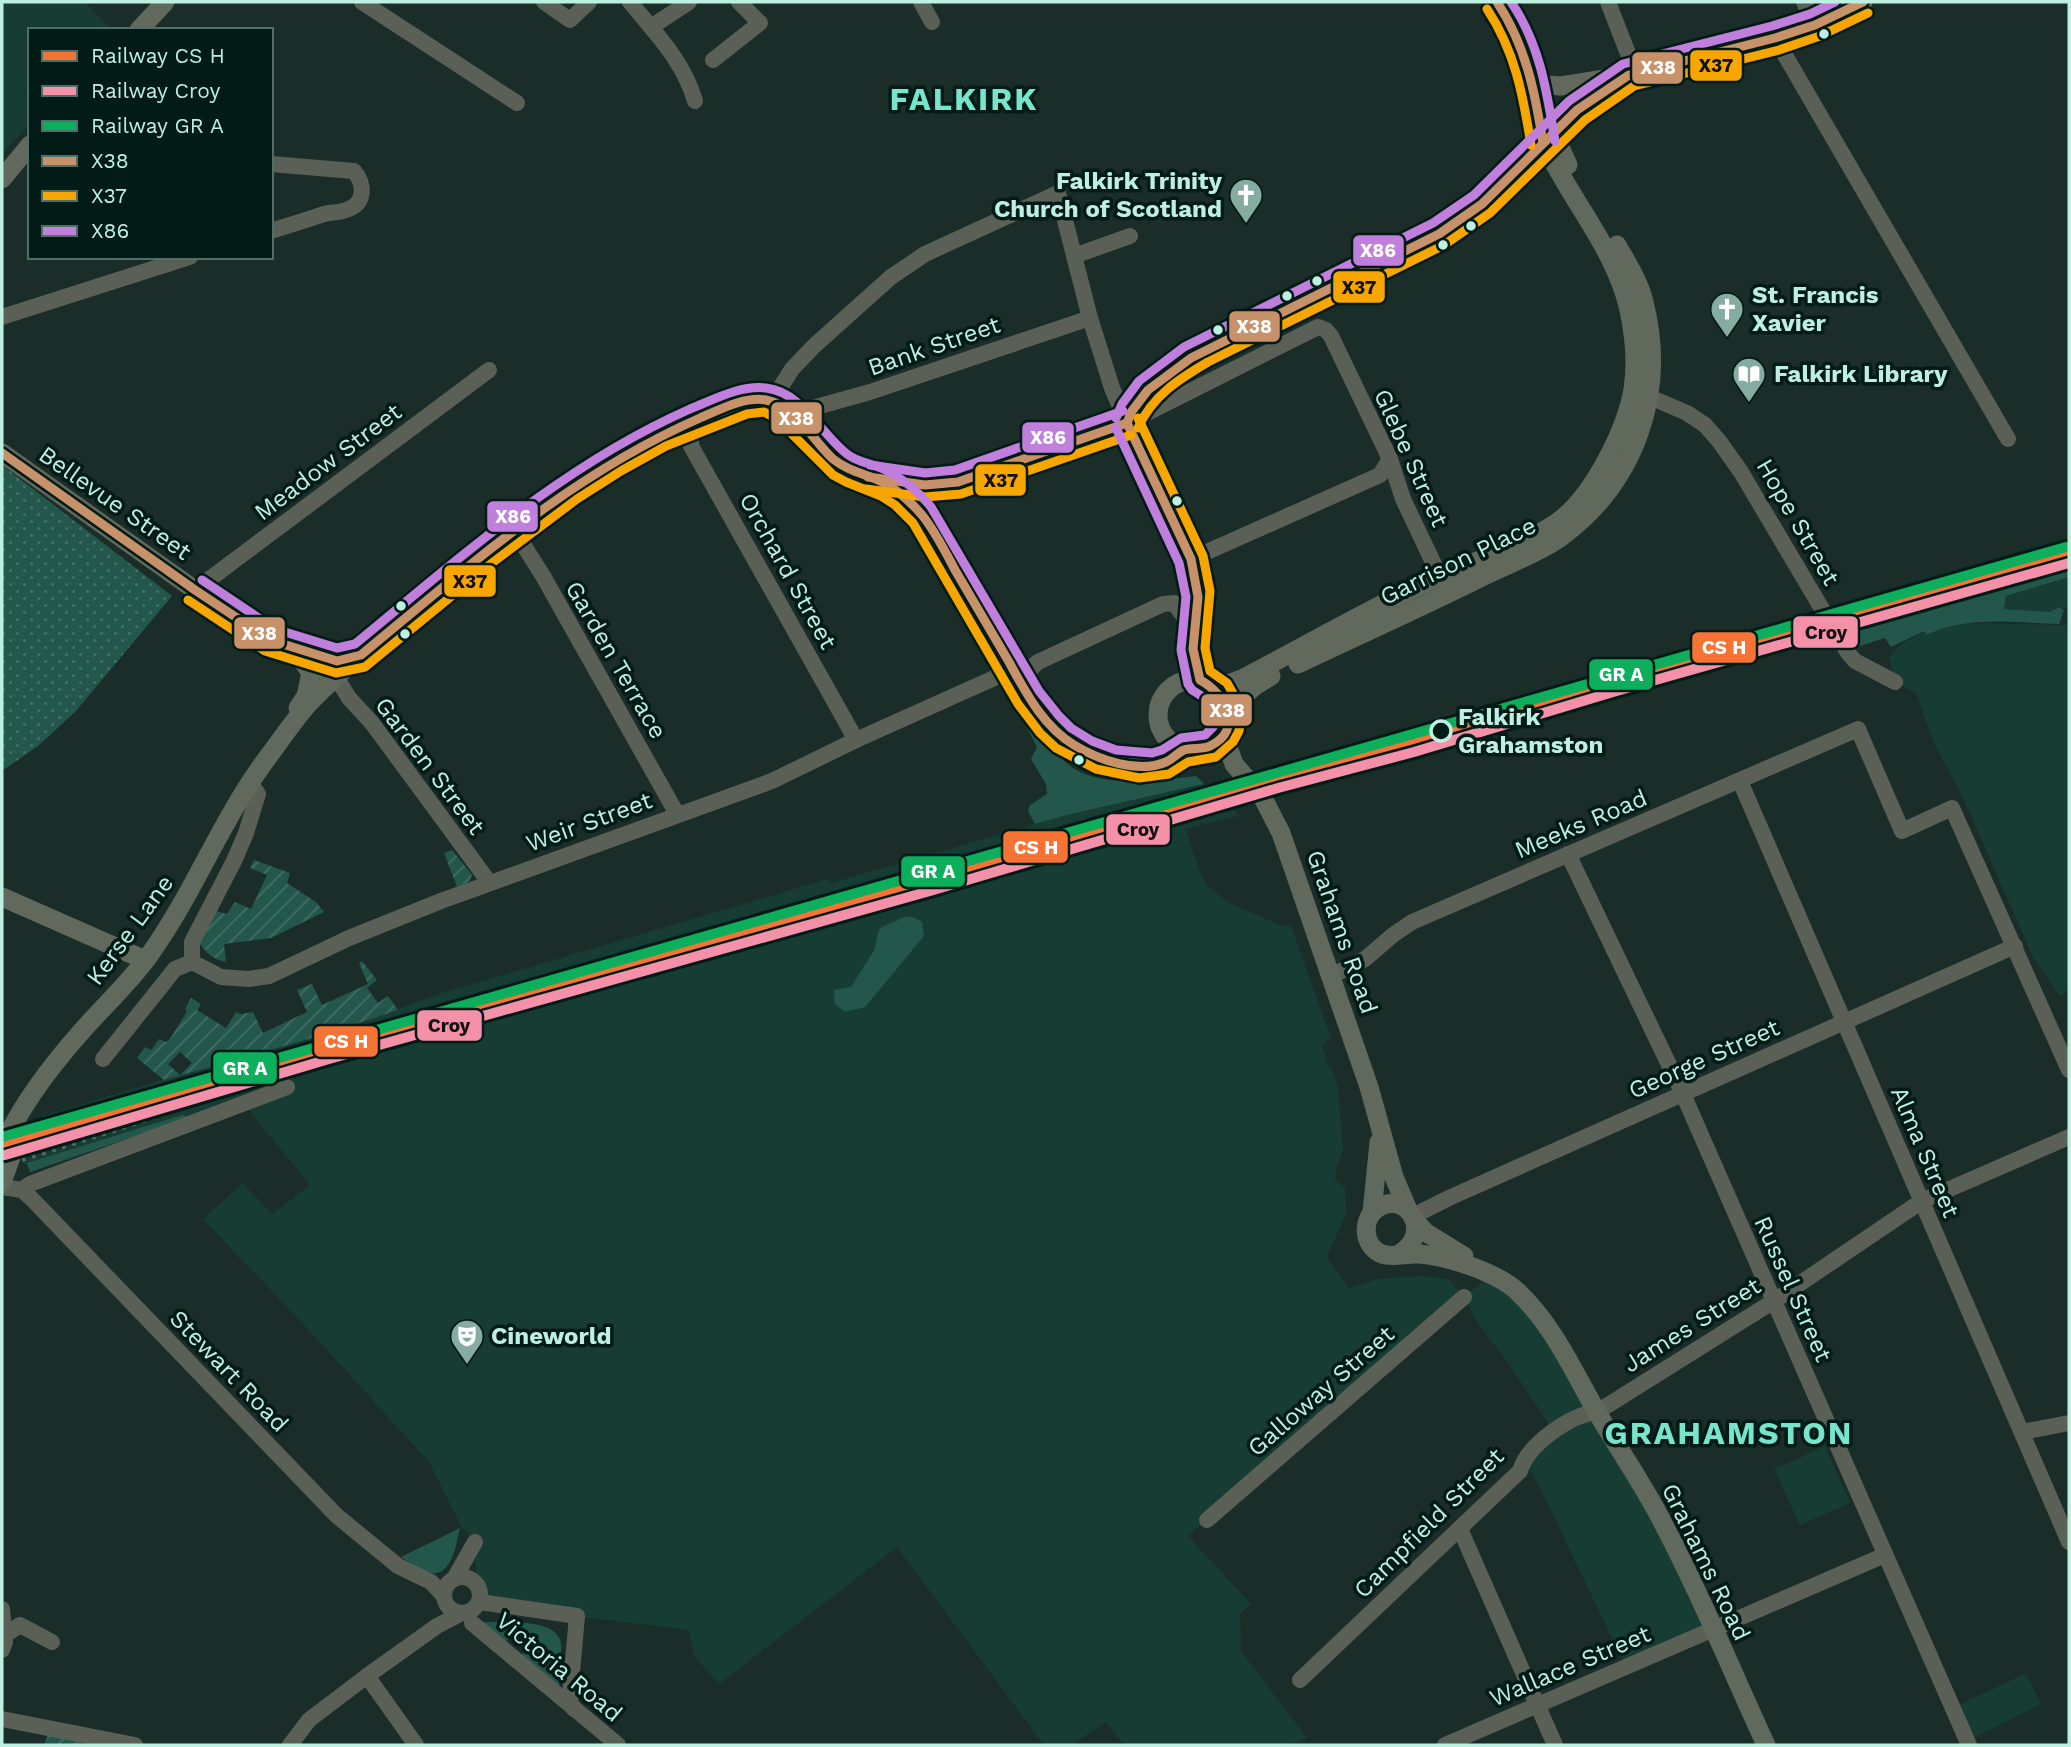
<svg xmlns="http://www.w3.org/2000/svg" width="2071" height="1747" font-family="'Work Sans',sans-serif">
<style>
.built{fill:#173c33}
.grass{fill:#23574c}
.park{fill:url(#park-dots)}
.garden{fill:url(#garden-furrows);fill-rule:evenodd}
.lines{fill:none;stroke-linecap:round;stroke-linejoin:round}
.minor{stroke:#5b6056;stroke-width:16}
.major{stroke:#61695c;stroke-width:19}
.rail{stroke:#5c6862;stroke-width:4.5;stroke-dasharray:3.5 7;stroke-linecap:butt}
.bus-1-casing{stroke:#031b16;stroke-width:14}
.bus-2-casing{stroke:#031b16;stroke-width:14}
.bus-3-casing{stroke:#031b16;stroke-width:14}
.bus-1{stroke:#c7916a;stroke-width:9}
.bus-2{stroke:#f7a600;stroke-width:9}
.bus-3{stroke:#c07fdc;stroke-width:9}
.rail-1-casing{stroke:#031b16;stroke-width:16}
.rail-2-casing{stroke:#031b16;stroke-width:16}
.rail-3-casing{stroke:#031b16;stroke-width:16}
.rail-1{stroke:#f57335;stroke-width:10}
.rail-2{stroke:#f491a8;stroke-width:10}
.rail-3{stroke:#0daf5c;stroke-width:10}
.bus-dot{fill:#bef0e2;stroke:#031b16;stroke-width:2.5}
.stop-dot{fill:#031b16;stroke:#bef0e2;stroke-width:3.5}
.labels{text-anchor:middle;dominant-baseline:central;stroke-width:7;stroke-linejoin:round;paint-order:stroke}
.poi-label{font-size:24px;font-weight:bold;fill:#bef0e2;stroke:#031b16;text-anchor:start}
.street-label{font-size:24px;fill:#bef0e2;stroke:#031b16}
.stop-label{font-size:24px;font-weight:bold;fill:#bef0e2;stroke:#031b16;text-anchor:start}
.district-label{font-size:32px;font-weight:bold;letter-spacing:2px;fill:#77e5cc;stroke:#031b16}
.line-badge{stroke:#031b16;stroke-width:2.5}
.badge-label{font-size:19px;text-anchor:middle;font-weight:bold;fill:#fff}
.pale-badge-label{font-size:19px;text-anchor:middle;font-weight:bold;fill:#111}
</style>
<defs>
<pattern id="park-dots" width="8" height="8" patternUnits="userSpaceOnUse" patternTransform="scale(1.75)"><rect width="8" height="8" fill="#23574c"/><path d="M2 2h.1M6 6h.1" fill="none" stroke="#416f66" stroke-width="1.8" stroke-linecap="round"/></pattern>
<pattern id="garden-furrows" width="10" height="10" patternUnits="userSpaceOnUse" patternTransform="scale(1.75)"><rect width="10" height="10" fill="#23574c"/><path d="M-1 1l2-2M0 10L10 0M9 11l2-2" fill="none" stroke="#416f66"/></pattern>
</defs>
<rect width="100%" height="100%" fill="#1a2d29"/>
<g class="built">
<polygon points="2,2 84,2 113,30 30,30 30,124 2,153"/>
<polygon points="2069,577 2069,610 2059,607 2050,612 2004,609 2006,596"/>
<polygon points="1966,623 2069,625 2069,990 2060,996 2034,959 1964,800 1934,743 1916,693 1895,682 1889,657 1903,643 1925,630 1927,635 1940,629"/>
<polygon points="1211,783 1239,816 1186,829 1199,870 1208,886 1229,903 1285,927 1291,926 1331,1038 1322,1045 1328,1065 1334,1073 1338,1087 1343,1150 1336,1169 1335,1180 1345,1188 1346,1213 1327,1257 1349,1288 1378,1279 1421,1276 1449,1279 1464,1297 1491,1275 1541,1316 1713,1631 1626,1667 1553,1515 1530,1470 1523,1461 1553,1430 1509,1364 1479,1325 1464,1297 1188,1536 1251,1604 1240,1614 1241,1651 1307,1738 1290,1745 1124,1745 1106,1722 1071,1745 1044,1745 897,1547 719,1684 694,1656 689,1630 583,1617 481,1597 476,1583 475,1542 461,1526 429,1462 307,1328 203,1219 243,1183 272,1214 310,1185 247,1108 292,1083 30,1172 27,1164 23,1164 42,1116 222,1062 326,1034 442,993 828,879 831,883 1071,814"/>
<polygon points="1825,1446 1850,1503 1800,1525 1774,1469"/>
<polygon points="2026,1673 2041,1704 1968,1741 1953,1708"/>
</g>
<g class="grass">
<path d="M2069,569V577L2006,596L2004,609L2050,612L2059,607L2064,610L2059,624C2015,623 1967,615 1927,635L1924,631L1891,647L1885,638L1857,647L1847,632Z"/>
<path d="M1024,717C1037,731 1058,758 1073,768C1106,789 1160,780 1196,776L1204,784L1071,814L1035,824L1028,811L1030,805L1047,794L1046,784L1031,759L1037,747L1022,718Z"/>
<polygon points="904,917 913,917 922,922 924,936 865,1007 845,1012 835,1004 834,990 851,987 875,949 878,932 882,927"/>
<polygon points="182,1115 190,1117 30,1172 27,1163"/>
<path d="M460,1528C456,1544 452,1581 426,1572C417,1569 409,1562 401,1557Z"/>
<path d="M481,1622C501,1623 557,1617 561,1643C562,1657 559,1673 559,1687L522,1655L530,1640L520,1631L506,1641Z"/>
</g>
<polygon class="park" points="2,465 172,596 75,712 38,746 2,771"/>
<g class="garden">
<polygon points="452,850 472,875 469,882 457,887 444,853"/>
<path d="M254,860L290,873L287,883L316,902L324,912L271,938L224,944L226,962C213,959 205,953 199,942L216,911L227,914L235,902L251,909L267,875L250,868Z"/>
<path d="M362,961L377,980L367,988L378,1003L388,996L398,1010L326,1034L164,1080L137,1058L145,1047L151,1050L159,1039L166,1042L170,1039L187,1011L185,1009L191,998L201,1004L197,1010L226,1028L236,1012L241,1014L253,1012L263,1033L307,1012L297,990L312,984L322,1005L368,984L359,963ZM180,1052L192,1063L180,1075L168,1064Z"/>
<polygon points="51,1727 135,1745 44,1745"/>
</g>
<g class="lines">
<g class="minor">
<polyline points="362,2 517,103"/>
<polyline points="544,2 570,20 589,2"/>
<path d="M630,2C656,34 683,60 695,101"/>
<polyline points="921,2 932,22"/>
<polyline points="1608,2 1636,74"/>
<polyline points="1804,2 1815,25"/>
<polyline points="651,27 689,2"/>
<polyline points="1775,38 2008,439"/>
<polyline points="713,60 760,23 739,2"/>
<path d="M271,164L354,171C365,184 366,204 346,210C339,213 331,212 324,214C307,220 289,225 271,231"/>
<polyline points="1074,256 1130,236"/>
<polyline points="2,317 190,257"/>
<polyline points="1638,392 1687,413 1705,425 1719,441 1741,472 1848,653 1855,661 1895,682"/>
<polyline points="783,406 780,388 792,369 814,346 891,277 925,254 1058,193 1090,318 1112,388 1127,423"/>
<polyline points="791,414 870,392 1090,318"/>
<polyline points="691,422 691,446 856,740"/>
<polyline points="1127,423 1131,410 1140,397 1185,361 1246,327 1455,224 1494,193 1553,135"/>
<polyline points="1127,423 1318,327 1326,330 1331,336 1390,459 1403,499 1440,577 1449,582"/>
<polyline points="514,530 543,576 677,814"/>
<polyline points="1191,559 1380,475 1390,459"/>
<polyline points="195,590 489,370"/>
<polyline points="336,677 349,698 372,723 489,882"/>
<path d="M1028,694C1026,680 1026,671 1038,662L1163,604L1174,603L1193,629"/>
<polyline points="1740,781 2069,1542"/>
<polyline points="1568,854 1683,1094 1969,1745"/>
<polyline points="192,962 221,977 248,979 269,976 349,938 441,901 772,781 856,740 1012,670"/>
<polyline points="1331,976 1365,959 1393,935 1412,922 1858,729 1902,831 1952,808 2069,1070"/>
<polyline points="103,1059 175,969 192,962 192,942 234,861 246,833 258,794 250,782"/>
<polyline points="2,1187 22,1190 31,1198 337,1516 398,1566 431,1582 444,1596"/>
<polyline points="22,1190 30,1184 287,1087"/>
<polyline points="1413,1216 1451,1197 2015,946"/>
<polyline points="2022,1432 2069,1423"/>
<polyline points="1207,1520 1464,1297"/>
<polyline points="1460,1529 1555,1745"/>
<circle cx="462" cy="1595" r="18"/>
<polyline points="454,1579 475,1542"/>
<polyline points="480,1602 577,1616 570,1695 570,1702 574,1709"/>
<polyline points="2,1609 5,1642 2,1650"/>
<polyline points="472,1623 618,1745"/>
<polyline points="5,1635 20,1625 52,1642"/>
<polyline points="367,1676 416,1745"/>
<path d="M1300,1680L1520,1471C1528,1444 1570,1415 1597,1412L1774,1301L1922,1201L2069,1137"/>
<polyline points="2,1719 135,1745"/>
<polyline points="290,1745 309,1720 367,1676 437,1626 462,1613"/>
<polyline points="1445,1745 1885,1555"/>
</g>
<g class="major">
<polyline points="139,30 165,2"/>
<polyline points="1533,78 1547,85 1561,86 1636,74 1775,38 1815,25 1863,2"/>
<polyline points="1568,165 1559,145 1556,132 1577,110 1629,75"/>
<polyline points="2,179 30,145"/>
<polyline points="2,453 195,590 270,640 336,677"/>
<path d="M883,483L902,494L928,522L1029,698C1039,712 1050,728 1064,739C1097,763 1151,778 1184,750"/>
<path d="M1298,664C1361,634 1424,606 1486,575C1510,563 1539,553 1561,537C1636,482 1667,392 1644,302C1639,281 1627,263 1617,245"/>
<circle cx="1193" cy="715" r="35"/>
<path d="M1217,688L1242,679C1307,645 1372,607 1439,577C1479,559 1523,546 1559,521C1593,496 1626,430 1633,389C1637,364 1634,334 1629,310C1615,248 1571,201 1545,145C1538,131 1538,109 1535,93C1530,59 1518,30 1497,2"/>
<polyline points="298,708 306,696 311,673 299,656"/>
<polyline points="1228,710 1255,686 1271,676"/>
<polyline points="1223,733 1234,764 1263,798 1281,833 1369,1087 1394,1177 1408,1210"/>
<polyline points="2,897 145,960"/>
<path d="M2,1148C20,1106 50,1067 81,1032C103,1007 128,984 148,957C193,895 220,822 265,761C280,741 294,720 310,702C349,662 395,628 438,592C522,522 635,427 744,403C798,391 804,444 844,468C879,488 939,488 976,477L1127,423L1191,559C1195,573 1199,588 1198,603C1196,637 1187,644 1200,680"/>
<polyline points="2,1182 20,1132"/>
<polyline points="1372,1213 1379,1142"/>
<polyline points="1415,1221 1425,1232 1464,1256"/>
<path d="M1399,1254C1433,1235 1409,1191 1379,1207C1361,1217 1362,1246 1382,1254C1393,1258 1407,1253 1419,1254C1447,1256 1496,1272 1517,1291C1554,1326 1573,1371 1598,1414C1617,1446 1638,1477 1656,1510C1697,1586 1730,1667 1766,1745"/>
</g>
<path class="rail" d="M2,1166C89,1139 176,1112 261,1077"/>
<defs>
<g id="bus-1">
<path d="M1497,2C1526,46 1535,92 1543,143"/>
<polyline points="1127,423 1132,411 1148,390 1191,358 1439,234 1482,204 1577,110 1629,75 1775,38 1815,25 1863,2"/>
<path d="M2,453L195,590L270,640L337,661L361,655C469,566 570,475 700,418C719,410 745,396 766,400C795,405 813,441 833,459C847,470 861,473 876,479C895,487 909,500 922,515C935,531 945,551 955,570C973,601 991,631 1009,662C1026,693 1043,726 1074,745C1099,760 1138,774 1166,762C1173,759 1177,753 1184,750C1193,747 1202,750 1210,746C1245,729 1225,693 1200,680L1193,649L1198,597L1191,559L1127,423"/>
<polyline points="868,477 925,485 958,482 1127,423"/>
</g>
<g id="bus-2">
<path d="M1487,9C1515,51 1523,95 1531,145"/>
<path d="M1138,428C1152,396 1179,379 1208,362L1444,245L1490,213L1585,120L1634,86L1779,50L1820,36L1868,13"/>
<polyline points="866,489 925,497 961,494 1131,435"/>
<polyline points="188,600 265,651 336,673 365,667 492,563 577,499 621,471 666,446 747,414 764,412 777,419 833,475 846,482 881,496 895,505 913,523 1018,704 1040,733 1056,748 1096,769 1139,778 1169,774 1188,762 1216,757 1233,742 1239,731 1241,717 1239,704 1227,683 1210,671 1205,648 1210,591 1203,556 1138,418"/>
</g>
<g id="bus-3">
<path d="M1511,2C1540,44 1547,92 1555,141"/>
<polyline points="1116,418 1122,404 1139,381 1184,347 1433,223 1474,195 1569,101 1623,64 1772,26 1810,14 1835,2"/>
<polyline points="870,465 925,473 955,470 1123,411"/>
<path d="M202,580L275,629L337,648L355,644C461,557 563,465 690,409C713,400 740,385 766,388C802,392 821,434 847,454C857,462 869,463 881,468C901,477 917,490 931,507L1039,691L1059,716L1071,728L1092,741L1116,750L1152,753L1162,750L1181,738L1205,735L1213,727L1217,717L1208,700L1192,690L1188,684L1181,650L1186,597L1179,563L1116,428"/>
</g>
</defs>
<use href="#bus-1" class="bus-1-casing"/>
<use href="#bus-2" class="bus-2-casing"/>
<use href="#bus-3" class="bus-3-casing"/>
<use href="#bus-1" class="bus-1"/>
<use href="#bus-2" class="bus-2"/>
<use href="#bus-3" class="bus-3"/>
<defs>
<polyline id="rail-1" points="2,1143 326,1047 927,879 1275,776 1410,740 1610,680 2069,550"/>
<polyline id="rail-2" points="5,1155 329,1059 930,891 1278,788 1414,752 1613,692 2069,563"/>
<path id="rail-3" d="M2,1137C690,942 1378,744 2066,547"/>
</defs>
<use href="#rail-1" class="rail-1-casing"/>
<use href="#rail-2" class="rail-2-casing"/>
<use href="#rail-3" class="rail-3-casing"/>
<use href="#rail-1" class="rail-1"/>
<use href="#rail-2" class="rail-2"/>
<use href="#rail-3" class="rail-3"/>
</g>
<defs>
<symbol id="church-pin" viewBox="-11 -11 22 30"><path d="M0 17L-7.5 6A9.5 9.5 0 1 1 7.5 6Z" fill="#85aca1" stroke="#031b16"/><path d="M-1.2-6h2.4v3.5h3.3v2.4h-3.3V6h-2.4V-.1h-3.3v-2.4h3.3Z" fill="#fff"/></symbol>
<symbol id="library-pin" viewBox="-11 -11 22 30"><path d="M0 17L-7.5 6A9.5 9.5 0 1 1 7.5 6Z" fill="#85aca1" stroke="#031b16"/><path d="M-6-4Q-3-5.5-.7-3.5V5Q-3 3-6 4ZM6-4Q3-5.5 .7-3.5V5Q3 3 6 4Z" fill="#fff"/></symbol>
<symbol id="theatre-pin" viewBox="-11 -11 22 30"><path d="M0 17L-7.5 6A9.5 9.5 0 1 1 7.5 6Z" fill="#85aca1" stroke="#031b16"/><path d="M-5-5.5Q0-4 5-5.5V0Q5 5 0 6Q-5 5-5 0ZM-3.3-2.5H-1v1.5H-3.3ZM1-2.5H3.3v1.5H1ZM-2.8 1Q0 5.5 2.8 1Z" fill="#fff"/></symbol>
</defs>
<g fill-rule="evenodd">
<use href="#church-pin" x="1227" y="176" width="38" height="52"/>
<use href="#church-pin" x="1708" y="290" width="38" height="52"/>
<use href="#library-pin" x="1730" y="355" width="38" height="52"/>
<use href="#theatre-pin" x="448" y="1317" width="38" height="52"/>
</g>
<g class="bus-dot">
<circle cx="1824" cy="34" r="6"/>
<circle cx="1471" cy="226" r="6"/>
<circle cx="1443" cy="245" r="6"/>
<circle cx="1317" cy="281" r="6"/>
<circle cx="1287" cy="296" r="6"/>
<circle cx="1218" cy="330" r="6"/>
<circle cx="1177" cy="501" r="6"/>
<circle cx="401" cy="606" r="6"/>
<circle cx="405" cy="634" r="6"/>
<circle cx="1079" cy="760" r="6"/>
</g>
<circle class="stop-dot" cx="1441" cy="731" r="10"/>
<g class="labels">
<g class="poi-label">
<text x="1222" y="181" text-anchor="end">Falkirk Trinity<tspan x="1222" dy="28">Church of Scotland</tspan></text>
<text x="1752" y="295">St. Francis<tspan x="1752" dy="28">Xavier</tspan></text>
<text x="1774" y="374">Falkirk Library</text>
<text x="491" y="1336">Cineworld</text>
</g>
<g class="street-label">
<text transform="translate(934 346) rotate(-19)">Bank Street</text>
<text transform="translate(1411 458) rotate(66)">Glebe Street</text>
<text transform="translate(328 462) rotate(-37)">Meadow Street</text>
<text transform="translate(115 503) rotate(35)">Bellevue Street</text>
<text transform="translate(1798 522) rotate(60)">Hope Street</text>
<text transform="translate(1458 561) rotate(-26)">Garrison Place</text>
<text transform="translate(788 571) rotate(61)">Orchard Street</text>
<text transform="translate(616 660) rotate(60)">Garden Terrace</text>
<text transform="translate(430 766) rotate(53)">Garden Street</text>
<text transform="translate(589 822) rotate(-20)">Weir Street</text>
<text transform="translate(1581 824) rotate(-23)">Meeks Road</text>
<text transform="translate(130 930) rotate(-54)">Kerse Lane</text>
<text transform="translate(1342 932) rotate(71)">Grahams Road</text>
<text transform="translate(1704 1059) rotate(-24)">George Street</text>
<text transform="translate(1925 1152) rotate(67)">Alma Street</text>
<text transform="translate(1793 1289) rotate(66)">Russel Street</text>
<text transform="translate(1692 1325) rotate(-32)">James Street</text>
<text transform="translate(229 1371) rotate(46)">Stewart Road</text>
<text transform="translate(1321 1391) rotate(-41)">Galloway Street</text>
<text transform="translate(1429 1523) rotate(-45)">Campfield Street</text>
<text transform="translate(1706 1562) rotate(64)">Grahams Road</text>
<text transform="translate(1570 1666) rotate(-23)">Wallace Street</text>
<text transform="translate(559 1667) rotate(40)">Victoria Road</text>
</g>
<g class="stop-label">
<text x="1458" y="717">Falkirk<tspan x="1458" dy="28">Grahamston</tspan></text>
</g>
<g class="district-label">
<text x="964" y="99">FALKIRK</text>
<text x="1729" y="1433">GRAHAMSTON</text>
</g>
</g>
<g class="line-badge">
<rect x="1689" y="49" width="54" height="33" rx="7" fill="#f7a600"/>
<rect x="1631" y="51" width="53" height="34" rx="7" fill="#c7916a"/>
<rect x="1352" y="234" width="53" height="33" rx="7" fill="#c07fdc"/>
<rect x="1332" y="270" width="54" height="34" rx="7" fill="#f7a600"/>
<rect x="1228" y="310" width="53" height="33" rx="7" fill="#c7916a"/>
<rect x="770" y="401" width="53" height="34" rx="7" fill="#c7916a"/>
<rect x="1021" y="421" width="54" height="33" rx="7" fill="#c07fdc"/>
<rect x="974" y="463" width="53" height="34" rx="7" fill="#f7a600"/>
<rect x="486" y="500" width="53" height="33" rx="7" fill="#c07fdc"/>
<rect x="443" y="564" width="54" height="34" rx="7" fill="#f7a600"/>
<rect x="1792" y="615" width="67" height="34" rx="7" fill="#f491a8"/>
<rect x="233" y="616" width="53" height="34" rx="7" fill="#c7916a"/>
<rect x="1691" y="631" width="66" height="33" rx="7" fill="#f57335"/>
<rect x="1588" y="658" width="66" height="33" rx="7" fill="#0daf5c"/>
<rect x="1200" y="693" width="53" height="34" rx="7" fill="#c7916a"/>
<rect x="1105" y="813" width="66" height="33" rx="7" fill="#f491a8"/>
<rect x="1002" y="830" width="67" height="34" rx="7" fill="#f57335"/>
<rect x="900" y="855" width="66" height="33" rx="7" fill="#0daf5c"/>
<rect x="416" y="1009" width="67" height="33" rx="7" fill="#f491a8"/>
<rect x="313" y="1025" width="66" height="33" rx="7" fill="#f57335"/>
<rect x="212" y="1051" width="66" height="34" rx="7" fill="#0daf5c"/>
</g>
<g class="badge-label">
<text x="1658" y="74">X38</text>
<text x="1378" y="257">X86</text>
<text x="1254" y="333">X38</text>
<text x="796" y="425">X38</text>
<text x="1048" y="444">X86</text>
<text x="513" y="523">X86</text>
<text x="259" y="640">X38</text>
<text x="1724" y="654">CS H</text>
<text x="1621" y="681">GR A</text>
<text x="1227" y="717">X38</text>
<text x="1036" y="854">CS H</text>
<text x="933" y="878">GR A</text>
<text x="346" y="1048">CS H</text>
<text x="245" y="1075">GR A</text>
</g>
<g class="pale-badge-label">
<text x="1716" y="72">X37</text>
<text x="1359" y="294">X37</text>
<text x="1001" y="487">X37</text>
<text x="470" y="588">X37</text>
<text x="1826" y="639">Croy</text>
<text x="1138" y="836">Croy</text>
<text x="449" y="1032">Croy</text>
</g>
<rect width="2071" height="1747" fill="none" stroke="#bef0e2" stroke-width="7"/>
<rect x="28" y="28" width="245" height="231" fill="#031b16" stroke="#4e7068" stroke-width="2"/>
<rect x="42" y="51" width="35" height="10" fill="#f57335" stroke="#4e7068" stroke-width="2"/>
<text x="91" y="63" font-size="21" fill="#bef0e2">Railway CS H</text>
<rect x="42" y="86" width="35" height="10" fill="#f491a8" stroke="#4e7068" stroke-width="2"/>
<text x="91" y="98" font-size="21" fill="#bef0e2">Railway Croy</text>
<rect x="42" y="121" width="35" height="10" fill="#0daf5c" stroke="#4e7068" stroke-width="2"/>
<text x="91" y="133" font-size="21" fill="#bef0e2">Railway GR A</text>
<rect x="42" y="156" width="35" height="10" fill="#c7916a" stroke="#4e7068" stroke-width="2"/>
<text x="91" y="168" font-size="21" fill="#bef0e2">X38</text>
<rect x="42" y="191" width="35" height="10" fill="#f7a600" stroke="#4e7068" stroke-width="2"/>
<text x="91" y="203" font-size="21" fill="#bef0e2">X37</text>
<rect x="42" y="226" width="35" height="10" fill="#c07fdc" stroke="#4e7068" stroke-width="2"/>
<text x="91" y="238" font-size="21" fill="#bef0e2">X86</text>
</svg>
